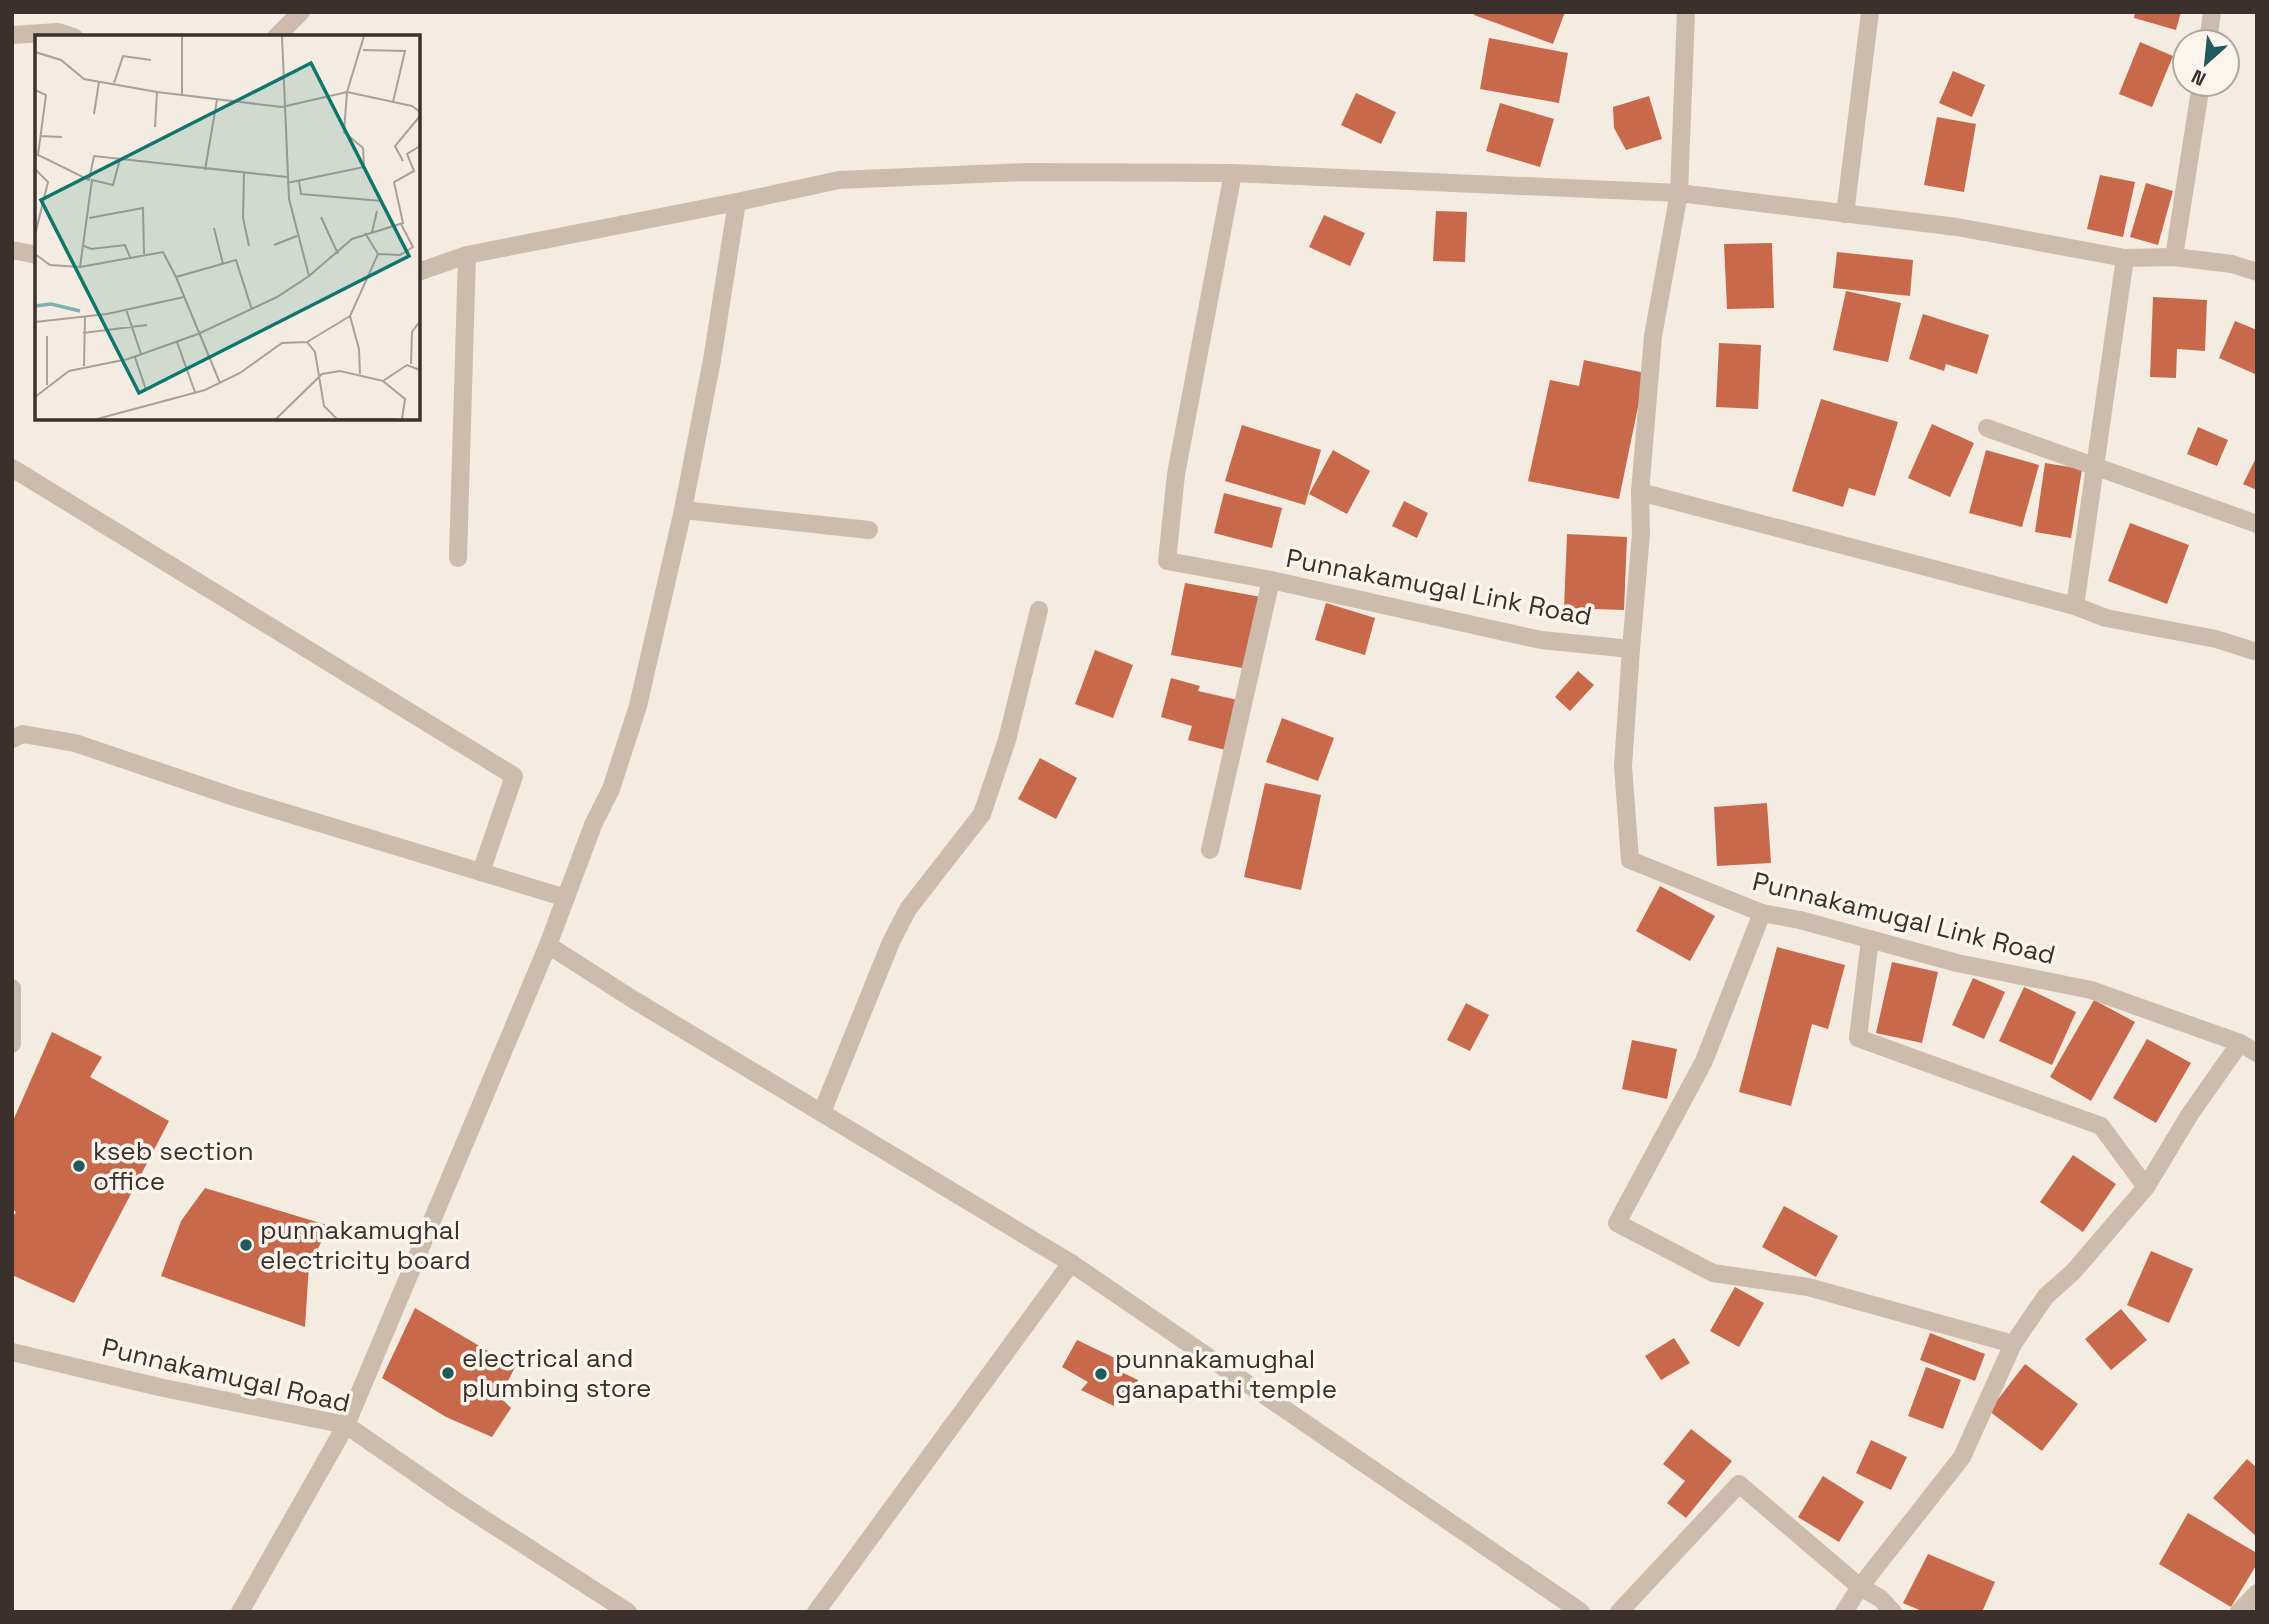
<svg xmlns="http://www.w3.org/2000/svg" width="2269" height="1624" font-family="'Space Grotesk',sans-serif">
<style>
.building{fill:#c8694b}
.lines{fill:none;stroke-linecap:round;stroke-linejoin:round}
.minor{stroke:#cdbbac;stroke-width:18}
.poi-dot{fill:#1f5a5e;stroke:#fbf5ee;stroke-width:2.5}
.labels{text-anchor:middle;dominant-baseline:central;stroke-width:7;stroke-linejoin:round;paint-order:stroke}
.street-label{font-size:26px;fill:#3b302b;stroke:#fbf5ee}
.poi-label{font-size:26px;fill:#3b302b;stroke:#fbf5ee;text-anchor:start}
.inset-river{fill:none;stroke:#7fb0b2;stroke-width:3.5}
.inset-road{fill:none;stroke:#aaa098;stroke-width:2}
.view{fill:#0f766e;fill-opacity:0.15;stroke:#0f766e;stroke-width:3.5}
.inset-edge{fill:none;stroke:#3b302b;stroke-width:3.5}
</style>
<rect width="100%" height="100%" fill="#f4ebe1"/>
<g class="building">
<polygon points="1475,12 1565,12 1553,44 1474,15"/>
<polygon points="2135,12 2181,12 2176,30 2134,18"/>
<polygon points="1489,38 1568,53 1559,103 1480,89"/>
<polygon points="2140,42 2173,56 2152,107 2119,94"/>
<polygon points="1953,71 1985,85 1972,117 1939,103"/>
<polygon points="1356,93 1396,112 1381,144 1341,125"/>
<polygon points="1649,96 1662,139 1626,150 1614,128 1613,107"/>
<polygon points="1500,103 1554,119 1540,167 1486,151"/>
<polygon points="1937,117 1976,124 1964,192 1924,185"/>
<polygon points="2100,175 2135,182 2123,237 2087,229"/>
<polygon points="2146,183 2173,191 2158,245 2130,237"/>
<polygon points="1436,211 1467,212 1465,262 1433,261"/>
<polygon points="1324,215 1365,233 1350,266 1309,247"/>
<polygon points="1772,243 1774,308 1727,309 1724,244"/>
<polygon points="1837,252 1913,260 1910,296 1833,288"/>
<polygon points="1846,291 1901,303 1888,362 1833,350"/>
<polygon points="2153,297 2207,300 2205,351 2177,349 2176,378 2150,377"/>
<polygon points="1923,314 1989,335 1977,374 1946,364 1944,371 1909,359"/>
<polygon points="2235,321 2257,330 2257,375 2219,358"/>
<polygon points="1719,343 1761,345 1758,409 1716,407"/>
<polygon points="1584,360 1645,373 1619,499 1528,481 1550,380 1579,386"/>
<polygon points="1821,399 1898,422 1875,496 1849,488 1843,507 1792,491"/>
<polygon points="1932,424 1974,443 1950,497 1908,478"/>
<polygon points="1242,425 1321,450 1305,505 1225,481"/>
<polygon points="2198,427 2228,440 2217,466 2187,454"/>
<polygon points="1333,450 1370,471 1347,514 1309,494"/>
<polygon points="1986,450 2039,465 2022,527 1969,513"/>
<polygon points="2257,456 2257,490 2243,484"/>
<polygon points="2045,463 2082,469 2071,538 2035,532"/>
<polygon points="1224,493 1282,508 1272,548 1214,533"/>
<polygon points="1404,501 1428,513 1417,538 1392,526"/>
<polygon points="2130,523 2189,545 2167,604 2108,581"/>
<polygon points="1567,534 1627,537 1624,610 1564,608"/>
<polygon points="1185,583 1261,597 1248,669 1171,655"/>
<polygon points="1326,603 1375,618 1365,655 1315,640"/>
<polygon points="1095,650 1133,665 1113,718 1075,704"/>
<polygon points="1578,671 1594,685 1570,711 1555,697"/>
<polygon points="1171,678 1200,686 1198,691 1242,701 1229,751 1188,740 1192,726 1161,717"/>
<polygon points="1282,718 1334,738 1318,781 1266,762"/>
<polygon points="1040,758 1077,778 1056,819 1018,799"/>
<polygon points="1265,783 1321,795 1301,890 1244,877"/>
<polygon points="1767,803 1771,863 1717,866 1714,807"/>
<polygon points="1660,886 1715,916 1690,961 1636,931"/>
<polygon points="1777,947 1845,965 1828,1029 1812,1024 1791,1106 1739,1092"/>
<polygon points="1892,962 1938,972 1922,1043 1876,1033"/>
<polygon points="1973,978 2005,992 1984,1039 1952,1025"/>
<polygon points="2024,987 2076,1012 2052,1065 1999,1041"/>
<polygon points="2094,1000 2135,1022 2091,1101 2050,1077"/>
<polygon points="1466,1003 1489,1015 1470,1051 1447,1040"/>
<polygon points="52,1032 102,1057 90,1077 169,1121 74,1303 12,1275 12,1218 16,1212 12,1209 12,1123"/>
<polygon points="2147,1039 2191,1063 2156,1123 2113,1098"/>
<polygon points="1632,1040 1677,1049 1667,1099 1622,1089"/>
<polygon points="2073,1155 2116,1184 2083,1232 2040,1202"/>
<polygon points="205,1188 330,1226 309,1265 305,1327 161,1276 181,1221"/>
<polygon points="1784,1206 1838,1236 1816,1277 1762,1247"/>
<polygon points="2151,1251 2193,1269 2169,1323 2127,1305"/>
<polygon points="1735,1287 1764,1303 1739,1347 1710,1331"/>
<polygon points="415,1308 515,1367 500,1397 511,1408 492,1437 446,1417 382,1378"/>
<polygon points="2121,1309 2147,1340 2111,1370 2085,1339"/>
<polygon points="1930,1333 1985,1354 1975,1381 1920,1360"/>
<polygon points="1674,1338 1690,1363 1661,1380 1645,1356"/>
<polygon points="1077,1340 1119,1360 1115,1369 1138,1380 1131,1402 1114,1395 1114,1406 1081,1390 1088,1382 1062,1367"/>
<polygon points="2025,1364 2078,1404 2042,1451 1989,1411"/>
<polygon points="1926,1367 1961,1380 1943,1429 1908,1416"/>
<polygon points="1691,1429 1732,1461 1686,1518 1667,1503 1685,1481 1663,1464"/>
<polygon points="1871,1440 1907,1457 1891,1490 1856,1473"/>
<polygon points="2247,1459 2257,1468 2257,1537 2213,1498"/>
<polygon points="1823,1476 1864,1502 1839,1542 1798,1517"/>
<polygon points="2188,1513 2257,1553 2257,1564 2231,1607 2159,1564"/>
<polygon points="1928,1554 1995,1582 1982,1612 1924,1612 1903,1603"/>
</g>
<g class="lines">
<g class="minor">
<polyline points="12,35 58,32 74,37"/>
<polyline points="276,37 301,12"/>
<polyline points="2208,42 2212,12"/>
<polyline points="1233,173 1176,474 1167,561 1271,580 1541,640 1631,649 1623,766 1630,860 1762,913 1800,920 1957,963 2091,990 2240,1043 2257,1053"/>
<polyline points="1845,214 1870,12"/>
<polyline points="12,250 37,255"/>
<polyline points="2174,257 2201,84"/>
<polyline points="418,272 467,255 737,202"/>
<polyline points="1987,428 2257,524"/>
<polyline points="12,468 514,776 481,872"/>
<polyline points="1640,492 2075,606 2106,618 2216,639 2257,652"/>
<polyline points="683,510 869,530"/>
<polyline points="458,558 467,255"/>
<polyline points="2075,606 2125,258"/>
<polyline points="1631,649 1641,534 1640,492 1653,336 1679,193 1686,12"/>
<polyline points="12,739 23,734 75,743 234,797 566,898"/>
<polyline points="1210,850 1271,580"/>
<polyline points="1762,913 1704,1061 1617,1223 1713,1273 1808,1287 2013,1344"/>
<polyline points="1870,939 1858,1038 2101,1126 2146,1187"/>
<polyline points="548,945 634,1000 1071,1263 1581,1612"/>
<polyline points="12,988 12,1044"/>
<polyline points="822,1112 891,942 908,909 982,814 1007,740 1039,610"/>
<polyline points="12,1352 159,1387 346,1425 456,1501 628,1612"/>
<polyline points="240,1612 346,1425 548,945 593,825 611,789 638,706 683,510 712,360 737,202 839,180 1026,172 1233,173 1679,193 1957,227 2125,258 2174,257 2232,264 2257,272"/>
<polyline points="816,1612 1071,1263"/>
<polyline points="1619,1612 1739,1484 1860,1587 1962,1457 2013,1344 2046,1296 2073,1272 2146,1187 2190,1114 2240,1043"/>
<polyline points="1844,1612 1860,1587 1880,1598 1893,1612"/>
<polyline points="2239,1612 2257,1593"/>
</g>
</g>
<g class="poi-dot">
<circle cx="79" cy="1166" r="7"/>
<circle cx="246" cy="1245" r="7"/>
<circle cx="448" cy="1373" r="7"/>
<circle cx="1101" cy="1374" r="7"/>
</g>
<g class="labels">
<g class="street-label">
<text transform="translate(1439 587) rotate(11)">Punnakamugal Link Road</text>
<text transform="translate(1904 918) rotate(14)">Punnakamugal Link Road</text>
<text transform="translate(226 1375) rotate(13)">Punnakamugal Road</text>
</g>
<g class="poi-label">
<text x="93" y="1151">kseb section<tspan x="93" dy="30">office</tspan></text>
<text x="260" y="1230">punnakamughal<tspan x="260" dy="30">electricity board</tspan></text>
<text x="462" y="1358">electrical and<tspan x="462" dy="30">plumbing store</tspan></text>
<text x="1115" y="1359">punnakamughal<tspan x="1115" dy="30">ganapathi temple</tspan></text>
</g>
</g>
<g transform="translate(35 35)">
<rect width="385" height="385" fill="#f4ebe1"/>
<path class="inset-river" d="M0,271L16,269L45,276"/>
<path class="inset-road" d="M147,1V59M328,15L370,16L358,67M0,17L26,25L49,44L122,57L247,72L312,57L377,71L385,77M79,48L88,21L116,25M0,55L11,60L3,120L54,145L59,121L252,142M59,79L64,47M120,92L122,57M5,101L27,102M368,126L360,111L385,81M0,134L13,147L0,200M170,135L182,65M209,138L208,183L214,211M264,146L266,159L347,166M252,148L329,132L328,113L309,97L312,57L329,1M286,182L303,219M54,183L108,173L109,219M179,193L188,229M337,197L342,176M330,198L343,219M47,210L56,214L90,210L95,222M239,210L262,201M0,219L15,230L45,232L128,217L141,242L201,225L217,275M45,232L57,145L78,150L85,124M274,241L317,204L368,188L359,147L379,136L372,119L385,111M141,242L185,348M91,274L106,319M0,287L72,279L149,262M48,298L112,290M12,301V350M142,307L160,357M272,307L280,317L289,371L302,384M100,322L111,355M376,329L377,297L385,286M49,331L50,282M325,339L324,314L315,281L343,219L365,220L378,212L366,189M348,346L370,364L367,384M0,362L34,336L93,324L163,299L242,262L274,241L254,164L247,1M62,384L170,355L205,338L247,308L272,307L315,281M241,384L287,339L305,336L348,346L372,330L385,335M301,384H359"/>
<path class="view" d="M276,28L374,221L104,358L6,165Z"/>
<rect width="385" height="385" class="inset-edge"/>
</g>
<rect width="2269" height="1624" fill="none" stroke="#3b302b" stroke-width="28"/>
<g transform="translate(2206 63) rotate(207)"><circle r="33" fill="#fbf5ee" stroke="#aea6a0" stroke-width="2"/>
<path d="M0-5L12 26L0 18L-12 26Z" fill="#1f5a5e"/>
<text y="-10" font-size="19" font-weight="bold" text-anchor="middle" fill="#3b302b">N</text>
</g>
</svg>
